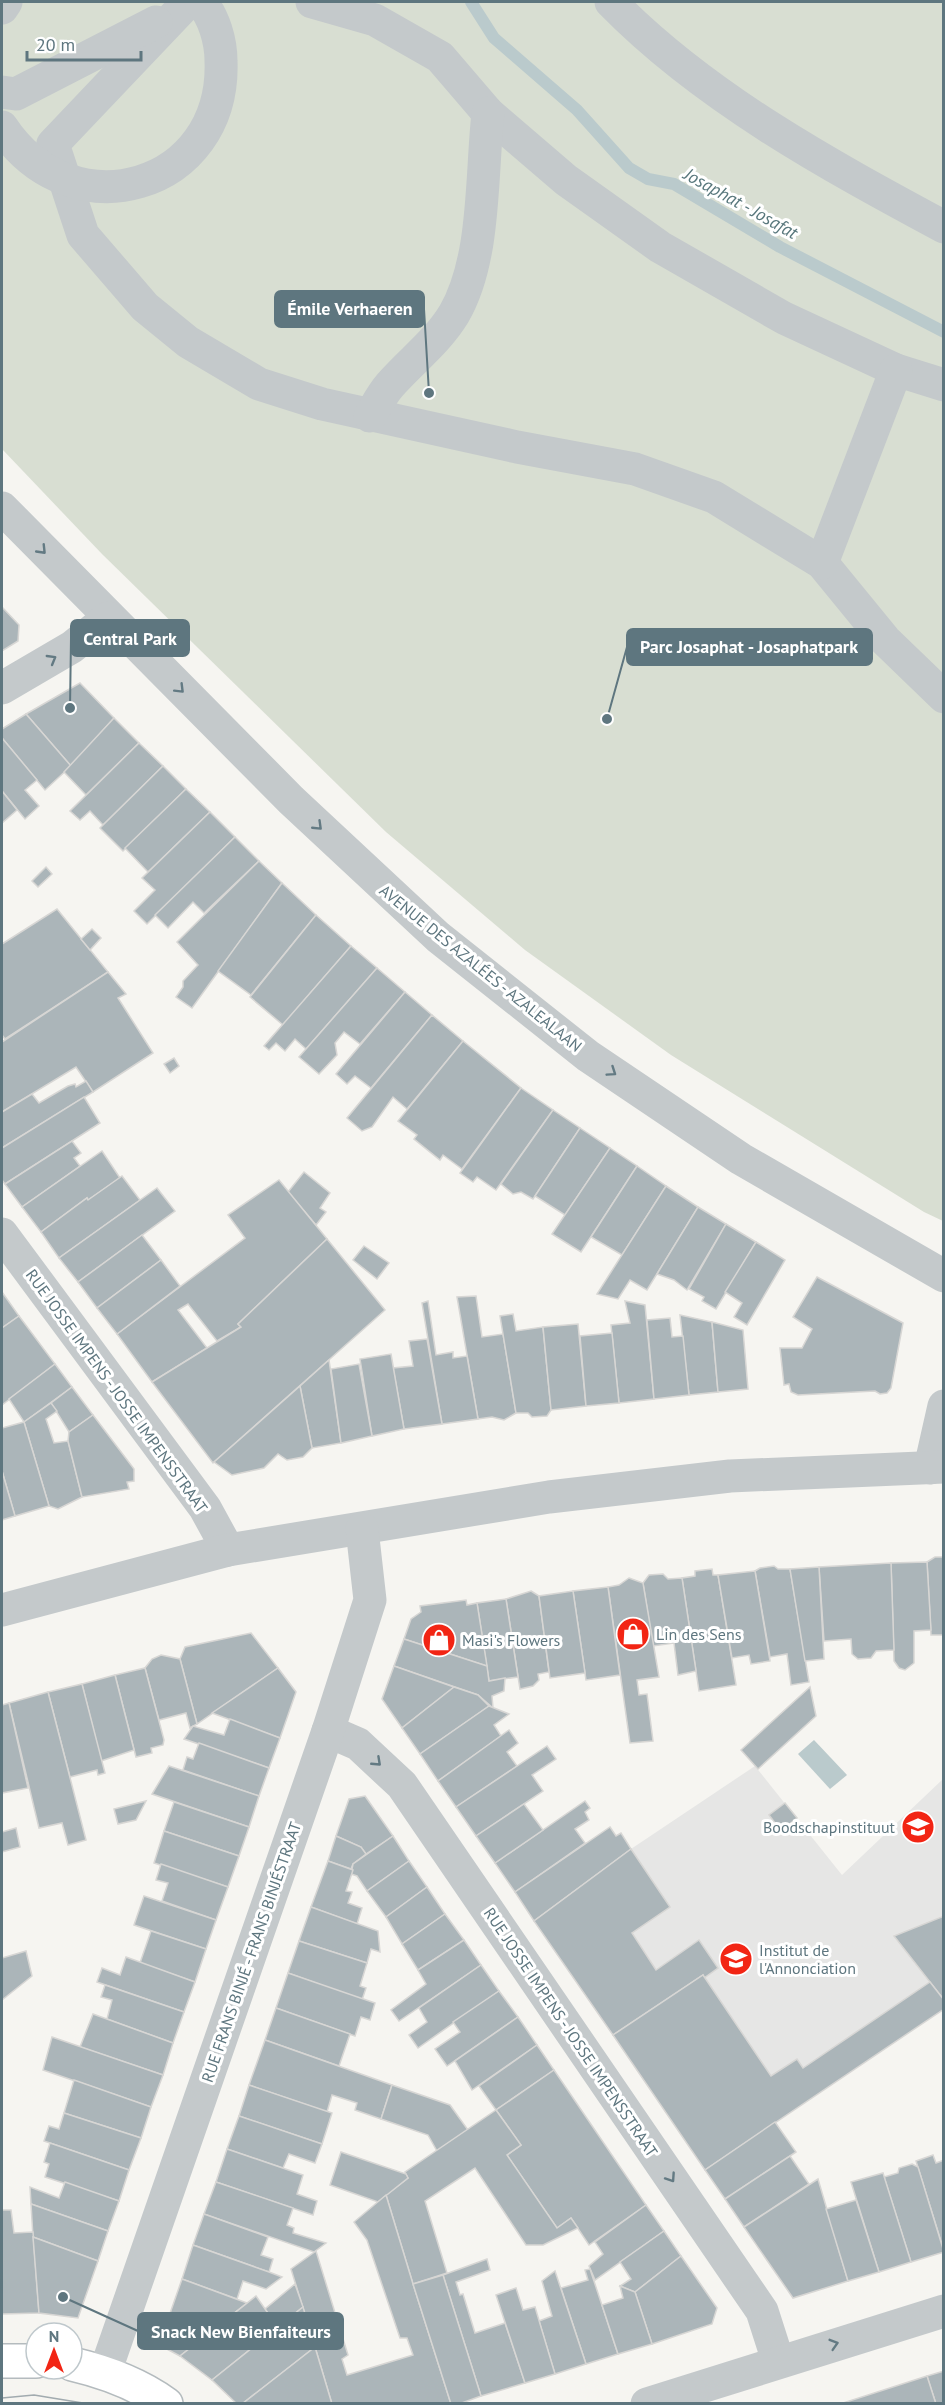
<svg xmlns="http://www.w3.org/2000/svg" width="945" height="2405" font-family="'PT Sans',sans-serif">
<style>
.built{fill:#e6e6e5}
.green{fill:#d8ded2}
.water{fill:#bacacc}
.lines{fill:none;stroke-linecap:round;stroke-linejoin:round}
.stream{stroke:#bacacc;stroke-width:12}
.building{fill:#abb5b9;stroke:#d7d6d4;stroke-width:1.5}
.secondary-casing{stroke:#b4bbbe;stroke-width:36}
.street{stroke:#c4c9cb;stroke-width:33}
.secondary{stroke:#fff;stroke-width:33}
.tram{stroke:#a2abaf;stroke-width:1.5}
.oneway{stroke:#637a83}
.labels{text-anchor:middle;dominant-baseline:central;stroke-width:6;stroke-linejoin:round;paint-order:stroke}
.street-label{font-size:16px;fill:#5e767f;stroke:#fff}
.poi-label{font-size:16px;fill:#5e767f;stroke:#fff;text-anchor:start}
.water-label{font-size:18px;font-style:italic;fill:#58777c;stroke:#fff}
.leader{fill:none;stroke:#5e767f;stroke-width:2}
.callout-dot{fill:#5e767f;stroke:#fff;stroke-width:2}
.callout{fill:#5e767f;stroke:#5e767f;stroke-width:2}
.callout-label{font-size:18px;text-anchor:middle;font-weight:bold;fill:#fff}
</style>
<rect width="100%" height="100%" fill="#f6f5f1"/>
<polygon class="built" points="755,1766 842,1875 943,1779 943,1916 894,1937 943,2000 943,2009 705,2170 534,1921 631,1849"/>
<polygon class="green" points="2,2 943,2 943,1221 924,1212 671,1055 525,950 386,832 102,554 2,449"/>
<polygon class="water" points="814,1740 847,1775 830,1789 798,1754"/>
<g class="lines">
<polyline class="stream" points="471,2 494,38 577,110 629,168 648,179 674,184 780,247 944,332"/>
</g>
<g class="building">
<polygon points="2,607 19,625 18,641 2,651"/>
<polygon points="80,683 114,718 71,766 26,714"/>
<polygon points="26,714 71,766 45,790 2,738 2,729"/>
<polygon points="114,718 139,743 86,795 64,772"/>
<polygon points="2,738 37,780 25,790 39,806 25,819 2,791"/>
<polygon points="139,743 163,766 103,825 90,811 80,820 70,811"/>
<polygon points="163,766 186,789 123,851 100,828"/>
<polygon points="186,789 210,812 148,872 125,848"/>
<polygon points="2,791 17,810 2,823"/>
<polygon points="210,812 235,837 147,924 134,911 155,890 142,878"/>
<polygon points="235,837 259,861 204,913 193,902 168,928 155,915"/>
<polygon points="259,861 282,883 192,1008 176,997 183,987 183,981 198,965 177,942"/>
<polygon points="46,867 52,874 38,887 32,881"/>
<polygon points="282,883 316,915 251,995 218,971"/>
<polygon points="57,909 108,972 5,1039 2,1035 2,944"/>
<polygon points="316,915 351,946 283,1025 250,997"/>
<polygon points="92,929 101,938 90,950 81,939"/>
<polygon points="351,946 377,968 306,1049 295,1039 285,1051 276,1043 269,1050 264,1046"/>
<polygon points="377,968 405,992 360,1044 344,1032 335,1043 337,1055 319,1074 299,1057"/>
<polygon points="108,972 126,994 118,998 153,1053 93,1092 76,1067 2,1112 2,1042"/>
<polygon points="405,992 432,1015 371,1088 355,1076 347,1084 336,1074"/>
<polygon points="432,1015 463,1041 407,1109 393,1097 372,1127 362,1131 347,1118"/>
<polygon points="463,1041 521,1088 462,1169 443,1155 440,1160 414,1139 417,1135 398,1121"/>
<polygon points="174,1058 179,1066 170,1073 164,1064"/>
<polygon points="86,1081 93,1092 2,1148 2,1112 32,1094 39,1103 68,1086 75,1084 76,1087"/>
<polygon points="521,1088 553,1110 496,1190 477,1177 473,1182 460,1173"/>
<polygon points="84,1097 100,1123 5,1184 2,1180 2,1148"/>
<polygon points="553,1110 580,1128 533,1199 521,1192 513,1194 501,1184"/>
<polygon points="580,1128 610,1148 565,1215 535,1196"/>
<polygon points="72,1141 81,1153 74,1158 80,1166 22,1207 5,1184"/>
<polygon points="610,1148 637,1166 581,1252 552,1234"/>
<polygon points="102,1151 120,1178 88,1200 87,1198 41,1232 22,1207"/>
<polygon points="637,1166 666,1186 622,1255 591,1237"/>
<polygon points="304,1172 330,1193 320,1208 326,1212 316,1225 288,1192"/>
<polygon points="122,1176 140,1200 59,1258 41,1232 87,1198 88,1200"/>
<polygon points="279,1180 327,1239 238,1324 241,1327 217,1341 188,1304 178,1310 207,1348 152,1382 117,1334 245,1238 228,1215"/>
<polygon points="666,1186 698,1207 647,1290 630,1280 618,1299 597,1294"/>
<polygon points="157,1188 175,1211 78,1282 59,1258"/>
<polygon points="698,1207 726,1224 687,1290 674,1280 657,1274"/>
<polygon points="726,1224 756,1242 716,1309 702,1301 704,1297 689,1289"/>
<polygon points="142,1235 161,1260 97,1308 78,1282"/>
<polygon points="327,1239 385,1310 213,1463 152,1382 241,1327 238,1324"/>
<polygon points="756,1242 785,1260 747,1325 734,1317 742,1303 725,1292"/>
<polygon points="364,1246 389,1263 377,1279 353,1260"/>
<polygon points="161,1260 180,1286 117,1334 97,1308"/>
<polygon points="817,1277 903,1323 891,1388 887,1393 880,1394 875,1391 798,1395 791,1392 789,1384 784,1385 780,1348 802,1348 812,1329 793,1317"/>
<polygon points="2,1292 19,1316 2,1328"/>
<polygon points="476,1296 482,1337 503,1334 516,1413 504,1420 492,1417 478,1419 457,1297"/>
<polygon points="428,1301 436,1355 453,1352 453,1358 467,1356 478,1419 442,1424 422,1303"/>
<polygon points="625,1301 645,1305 654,1399 619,1403 611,1325 630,1323"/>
<polygon points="513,1314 516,1331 543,1327 551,1410 547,1416 532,1417 528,1413 516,1413 500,1316"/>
<polygon points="680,1315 712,1322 718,1392 689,1395"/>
<polygon points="19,1316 55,1364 2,1405 2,1328"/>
<polygon points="670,1318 672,1337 683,1336 689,1395 654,1399 647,1320"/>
<polygon points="712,1322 743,1330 748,1389 718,1392"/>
<polygon points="578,1324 586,1406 551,1410 543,1327"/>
<polygon points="612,1333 619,1403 586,1406 580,1336"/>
<polygon points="427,1339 442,1424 404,1429 393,1368 413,1366 409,1341"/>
<polygon points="391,1354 404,1429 372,1436 360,1359"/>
<polygon points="329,1360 341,1443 312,1448 300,1386"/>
<polygon points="55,1364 72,1387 24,1422 9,1399"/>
<polygon points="359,1364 372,1436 341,1443 331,1369"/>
<polygon points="300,1386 312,1448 303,1457 287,1460 278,1454 264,1468 232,1475 214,1462"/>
<polygon points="72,1387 93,1415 69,1432 51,1403"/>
<polygon points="51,1403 57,1411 46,1419 54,1443 68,1441 82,1497 58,1509 49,1506 24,1422"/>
<polygon points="93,1415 134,1469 134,1481 127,1482 129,1489 82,1497 68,1441 69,1432"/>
<polygon points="24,1422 49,1506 15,1516 2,1471 2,1428"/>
<polygon points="2,1471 15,1516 2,1520"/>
<polygon points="935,1557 944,1557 944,1635 931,1635 927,1562"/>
<polygon points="927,1562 931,1630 914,1631 914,1663 905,1670 899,1668 894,1661 891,1563"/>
<polygon points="891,1563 894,1650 876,1651 871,1658 858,1659 852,1654 851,1639 824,1641 819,1567"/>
<polygon points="774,1566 778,1569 790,1569 809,1682 791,1685 787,1654 770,1657 755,1571 760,1568"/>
<polygon points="819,1567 824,1659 805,1661 790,1569"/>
<polygon points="712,1569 713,1575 718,1575 736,1685 699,1691 682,1578 695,1576 695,1571"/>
<polygon points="755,1571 770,1661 751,1664 749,1655 732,1658 718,1575"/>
<polygon points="663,1574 668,1579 682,1578 696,1671 678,1675 674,1643 653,1646 643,1583 649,1575"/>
<polygon points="629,1578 643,1583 659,1677 637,1680 639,1695 647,1694 653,1741 630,1743 608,1587 619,1585"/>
<polygon points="608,1587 620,1675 586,1680 573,1591"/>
<polygon points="531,1591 539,1596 549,1672 538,1674 539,1680 533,1686 520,1689 506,1599"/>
<polygon points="573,1591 585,1673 550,1678 539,1596"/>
<polygon points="506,1599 518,1677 489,1681 477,1603"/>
<polygon points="466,1600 467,1605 477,1603 487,1666 404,1639 411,1619 421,1612 420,1606"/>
<polygon points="251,1633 278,1668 197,1724 180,1659 185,1647"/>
<polygon points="404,1639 487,1666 489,1681 505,1678 504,1691 492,1696 493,1708 478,1695 394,1666"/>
<polygon points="161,1655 180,1659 197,1724 190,1728 186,1713 159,1720 145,1668 152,1659"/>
<polygon points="394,1666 454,1687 402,1728 382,1699"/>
<polygon points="145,1668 164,1740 163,1745 151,1748 152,1753 136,1757 115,1675"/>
<polygon points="278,1668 296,1692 280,1738 212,1713"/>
<polygon points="115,1675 134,1750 101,1761 82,1684"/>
<polygon points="82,1684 105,1773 98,1775 97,1770 70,1777 48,1692"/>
<polygon points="454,1687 478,1695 489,1706 420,1754 402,1728"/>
<polygon points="810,1687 816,1716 758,1769 741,1750"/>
<polygon points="48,1692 86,1840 68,1845 62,1823 39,1828 9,1703"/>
<polygon points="9,1703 28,1788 2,1793 2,1705"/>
<polygon points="489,1706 509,1714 494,1725 501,1736 438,1781 420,1754"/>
<polygon points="230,1719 280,1738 269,1768 184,1739 193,1726 224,1735"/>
<polygon points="509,1730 518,1743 507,1752 517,1766 456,1807 438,1781"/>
<polygon points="199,1743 269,1768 259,1796 183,1770 187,1757 193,1759"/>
<polygon points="547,1746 556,1759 532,1775 543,1791 476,1836 456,1807"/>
<polygon points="169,1766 259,1796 249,1827 152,1794"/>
<polygon points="365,1796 393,1836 366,1854 361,1847 336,1836 349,1799"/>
<polygon points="146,1801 136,1820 118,1824 114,1809"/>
<polygon points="585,1801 590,1808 585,1812 589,1820 575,1829 585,1843 515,1892 495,1863"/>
<polygon points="174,1802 249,1827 239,1856 164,1831"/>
<polygon points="785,1803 797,1818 781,1831 769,1815"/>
<polygon points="524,1804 543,1830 495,1863 476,1836"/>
<polygon points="610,1827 616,1836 621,1833 631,1849 534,1921 515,1892"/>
<polygon points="16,1828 20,1847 2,1852 2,1832"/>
<polygon points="164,1831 239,1856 228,1887 154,1863"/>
<polygon points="336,1836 361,1847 366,1854 353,1864 351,1869 328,1861"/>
<polygon points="393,1836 409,1861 367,1891 357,1876 351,1874 353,1864"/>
<polygon points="631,1849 670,1907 632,1933 656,1970 699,1940 718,1968 704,1978 703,1975 613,2035 534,1921"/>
<polygon points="328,1861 353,1870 346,1891 352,1892 348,1903 362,1908 357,1924 311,1907"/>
<polygon points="409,1861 427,1887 386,1917 367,1891"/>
<polygon points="161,1864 228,1887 216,1920 162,1901 168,1883 156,1880"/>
<polygon points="427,1887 445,1914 402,1944 386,1917"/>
<polygon points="144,1896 216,1920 206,1949 134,1925"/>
<polygon points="311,1907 378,1931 380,1952 371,1949 367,1963 299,1941"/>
<polygon points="445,1914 464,1940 418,1970 402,1944"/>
<polygon points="944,1916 944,2000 894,1936"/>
<polygon points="151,1931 206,1949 195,1982 140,1963"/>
<polygon points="464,1940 481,1965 399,2021 391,2010 426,1984 418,1970"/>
<polygon points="299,1941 367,1963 360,1986 366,1988 362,2000 288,1973"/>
<polygon points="26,1951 32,1976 2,2000 2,1958"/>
<polygon points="126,1957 195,1982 184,2012 97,1982 102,1968 120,1975"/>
<polygon points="481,1965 499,1991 418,2048 409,2035 427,2022 419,2008"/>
<polygon points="288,1973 375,2003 370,2020 361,2017 355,2036 276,2008"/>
<polygon points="703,1975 771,2076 797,2059 803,2068 930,1982 944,2000 944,2009 705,2170 613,2035"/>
<polygon points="105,1985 184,2012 173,2043 107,2019 112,2000 101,1997"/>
<polygon points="499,1991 518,2017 447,2066 435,2049 460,2032 453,2022"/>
<polygon points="276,2008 350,2034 339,2066 265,2040"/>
<polygon points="93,2014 173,2043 163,2075 80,2047"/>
<polygon points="518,2017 537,2045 472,2090 455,2061"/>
<polygon points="52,2037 163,2075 151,2107 43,2070"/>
<polygon points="265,2040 392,2085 381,2119 355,2110 357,2103 332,2095 327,2112 249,2085"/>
<polygon points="537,2045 554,2070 496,2110 479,2086"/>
<polygon points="554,2070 646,2205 589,2245 571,2218 557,2228 507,2155 521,2145 496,2110"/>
<polygon points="74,2080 151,2107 141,2138 64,2113"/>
<polygon points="249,2085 332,2113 322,2144 239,2116"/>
<polygon points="392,2085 450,2105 468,2130 437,2151 428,2135 381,2119"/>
<polygon points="496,2110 521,2145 507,2155 557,2228 571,2218 578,2228 543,2245 526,2245 475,2168 425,2201 447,2273 413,2284 386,2195 408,2178 405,2172"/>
<polygon points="64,2113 141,2138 129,2170 44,2141 49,2126 59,2129"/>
<polygon points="239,2116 322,2144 315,2163 289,2154 283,2168 227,2149"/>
<polygon points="775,2122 796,2152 725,2199 705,2170"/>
<polygon points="50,2143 129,2170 119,2201 45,2177 49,2164 44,2162"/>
<polygon points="227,2149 303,2175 297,2194 317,2201 313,2215 216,2182"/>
<polygon points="341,2152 406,2174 408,2178 378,2202 330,2185"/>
<polygon points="933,2155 936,2163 944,2160 944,2251 916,2161"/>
<polygon points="790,2156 809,2184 744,2227 725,2199"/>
<polygon points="912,2164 918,2167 944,2252 911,2262 884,2177 898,2173 899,2168"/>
<polygon points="883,2173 911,2262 879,2272 851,2182"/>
<polygon points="818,2179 848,2281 793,2298 744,2227"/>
<polygon points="65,2182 119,2201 108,2231 31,2204 30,2187 59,2198"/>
<polygon points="216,2182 293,2208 287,2225 294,2228 293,2233 326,2243 314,2252 204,2214"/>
<polygon points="386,2195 413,2284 451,2404 332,2404 315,2347 291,2269 316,2251 348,2355 342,2359 347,2375 413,2355 407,2338 400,2338 367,2240 354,2222"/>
<polygon points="856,2200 879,2272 848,2281 826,2209"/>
<polygon points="31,2204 108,2231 98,2261 33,2237"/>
<polygon points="646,2205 664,2231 595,2280 589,2266 603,2254 595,2242"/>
<polygon points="2,2210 11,2210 14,2233 33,2232 39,2313 2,2314"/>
<polygon points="204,2214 268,2237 261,2255 273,2259 269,2272 193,2245"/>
<polygon points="664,2231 681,2256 635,2292 620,2286 631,2279 620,2262"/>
<polygon points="33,2237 98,2261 78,2318 39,2313"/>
<polygon points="193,2245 269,2272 282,2277 266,2289 243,2281 237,2299 182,2279"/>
<polygon points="681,2256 717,2308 712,2324 652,2344 635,2292"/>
<polygon points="487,2259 490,2270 456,2282 460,2295 463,2294 475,2333 505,2323 525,2383 481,2396 443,2275"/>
<polygon points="590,2269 618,2354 586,2364 561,2288 588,2280 585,2270"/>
<polygon points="555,2271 586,2364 555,2374 539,2321 552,2316 542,2281"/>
<polygon points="443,2275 481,2396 459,2404 451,2404 413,2284"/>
<polygon points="182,2279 247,2303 180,2356 159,2345"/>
<polygon points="295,2284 303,2307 271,2333 262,2322 270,2316 265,2309"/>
<polygon points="620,2286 635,2292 652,2344 618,2354 602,2305 623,2298"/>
<polygon points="516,2288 523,2310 535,2307 555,2374 525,2383 496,2295"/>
<polygon points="256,2296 270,2316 262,2322 271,2333 212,2380 180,2356"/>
<polygon points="303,2307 315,2347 242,2404 237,2404 212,2380"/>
<polygon points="315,2347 332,2404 242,2404"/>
<polygon points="944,2371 944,2404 936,2404 927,2376"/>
<polygon points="927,2376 936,2404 843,2404 843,2403"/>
</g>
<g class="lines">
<defs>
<g id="secondary">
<polyline points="2,2361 36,2361"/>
<path d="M72,2364C106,2372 137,2383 166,2404"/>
</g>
</defs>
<use href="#secondary" class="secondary-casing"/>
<g class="street">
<polyline points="188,2 53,144 83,235 145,307 188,342 259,384 322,404 517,447 635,469 714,497 822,563 885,640 944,697"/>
<polyline points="312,2 375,20 440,57 488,113 566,180 660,247 784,318 896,370 944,385"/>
<path d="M611,2C704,97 827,164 944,227"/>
<polyline points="2,8 6,2"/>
<polyline points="2,92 16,94 156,22"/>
<path d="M2,127C72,233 226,189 221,61C221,41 214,17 201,2"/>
<path d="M370,416C376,406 382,394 390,385C411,361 437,342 454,314C486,259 481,176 488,113"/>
<polyline points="2,508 291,800 438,937 588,1056 741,1159 944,1276"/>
<polyline points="822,563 896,370"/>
<polyline points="2,688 72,647 108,618"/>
<polyline points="2,1234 205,1508 228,1550"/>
<polyline points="930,1468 944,1406"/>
<polyline points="2,1610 228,1550 549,1497 730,1476 944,1467"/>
<polyline points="328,1731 358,1744 402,1785 762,2311 778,2361"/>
<polyline points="105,2372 328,1731 370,1600 362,1529"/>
<polyline points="647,2404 944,2311"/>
</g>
<use href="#secondary" class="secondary"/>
<polyline class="tram" points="2,2398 34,2395 89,2404"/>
</g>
<defs><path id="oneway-chevron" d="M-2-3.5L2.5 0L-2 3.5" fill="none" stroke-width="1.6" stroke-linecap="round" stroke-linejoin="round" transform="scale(1.5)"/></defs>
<g class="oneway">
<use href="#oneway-chevron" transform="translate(42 550) rotate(46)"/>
<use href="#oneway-chevron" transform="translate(52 659) rotate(-30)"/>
<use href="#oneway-chevron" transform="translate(180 689) rotate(45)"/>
<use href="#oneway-chevron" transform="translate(318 826) rotate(44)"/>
<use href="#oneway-chevron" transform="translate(612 1072) rotate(34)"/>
<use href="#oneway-chevron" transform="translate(377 1762) rotate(43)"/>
<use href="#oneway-chevron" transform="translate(671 2178) rotate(56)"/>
<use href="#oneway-chevron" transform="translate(834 2344) rotate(-17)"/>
</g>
<defs>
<symbol id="shop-disc" viewBox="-11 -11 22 22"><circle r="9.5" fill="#f22514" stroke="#fff"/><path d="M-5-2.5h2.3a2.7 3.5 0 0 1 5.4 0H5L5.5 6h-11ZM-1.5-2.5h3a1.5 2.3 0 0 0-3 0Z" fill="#fff"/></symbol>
<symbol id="school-disc" viewBox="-11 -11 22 22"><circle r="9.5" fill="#f22514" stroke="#fff"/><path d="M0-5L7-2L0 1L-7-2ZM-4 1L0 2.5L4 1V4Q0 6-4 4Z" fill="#fff"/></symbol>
</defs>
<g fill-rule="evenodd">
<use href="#shop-disc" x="614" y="1615" width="38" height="38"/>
<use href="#shop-disc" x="420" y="1621" width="38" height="38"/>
<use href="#school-disc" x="899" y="1808" width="38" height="38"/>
<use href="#school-disc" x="717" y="1940" width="38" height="38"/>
</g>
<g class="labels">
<g class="street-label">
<text transform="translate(481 968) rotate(39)">AVENUE DES AZALÉES - AZALEALAAN</text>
<text transform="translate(117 1391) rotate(54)">RUE JOSSE IMPENS - JOSSE IMPENSSTRAAT</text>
<text transform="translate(251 1952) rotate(-71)">RUE FRANS BINJÉ - FRANS BINJÉSTRAAT</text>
<text transform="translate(571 2032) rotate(56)">RUE JOSSE IMPENS - JOSSE IMPENSSTRAAT</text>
</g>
<g class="poi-label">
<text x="656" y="1634">Lin des Sens</text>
<text x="462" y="1640">Masi's Flowers</text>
<text x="895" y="1827" text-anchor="end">Boodschapinstituut</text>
<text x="759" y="1950">Institut de<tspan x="759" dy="18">l'Annonciation</tspan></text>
</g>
<g class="water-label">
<text transform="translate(741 203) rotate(29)">Josaphat - Josafat</text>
</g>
</g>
<path class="leader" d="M429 393L424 309M70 708L71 638M607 719L627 647M63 2297L138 2331"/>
<g class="callout-dot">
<circle cx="429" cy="393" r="6"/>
<circle cx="70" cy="708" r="6"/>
<circle cx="607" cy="719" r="6"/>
<circle cx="63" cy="2297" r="6"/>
</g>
<g class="callout">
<rect x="275" y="291" width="149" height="36" rx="6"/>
<rect x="71" y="620" width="118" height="36" rx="6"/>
<rect x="627" y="629" width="245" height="36" rx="6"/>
<rect x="138" y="2313" width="205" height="36" rx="6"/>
</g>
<g class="callout-label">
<text x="350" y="315">Émile Verhaeren</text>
<text x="130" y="645">Central Park</text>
<text x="749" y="653">Parc Josaphat - Josaphatpark</text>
<text x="241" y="2338">Snack New Bienfaiteurs</text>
</g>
<rect width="945" height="2405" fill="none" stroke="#5e767f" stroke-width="6"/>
<g transform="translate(54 2351)"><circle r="28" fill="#ffffff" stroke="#bfc8cc" stroke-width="1.5"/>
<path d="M0-4.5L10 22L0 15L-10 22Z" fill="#f22514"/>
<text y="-9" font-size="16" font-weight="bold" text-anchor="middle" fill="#5e767f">N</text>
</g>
<path d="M27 51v9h114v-9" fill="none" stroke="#5e767f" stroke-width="3"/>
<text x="36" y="51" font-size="18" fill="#5e767f" stroke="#ffffff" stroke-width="4.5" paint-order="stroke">20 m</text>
</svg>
